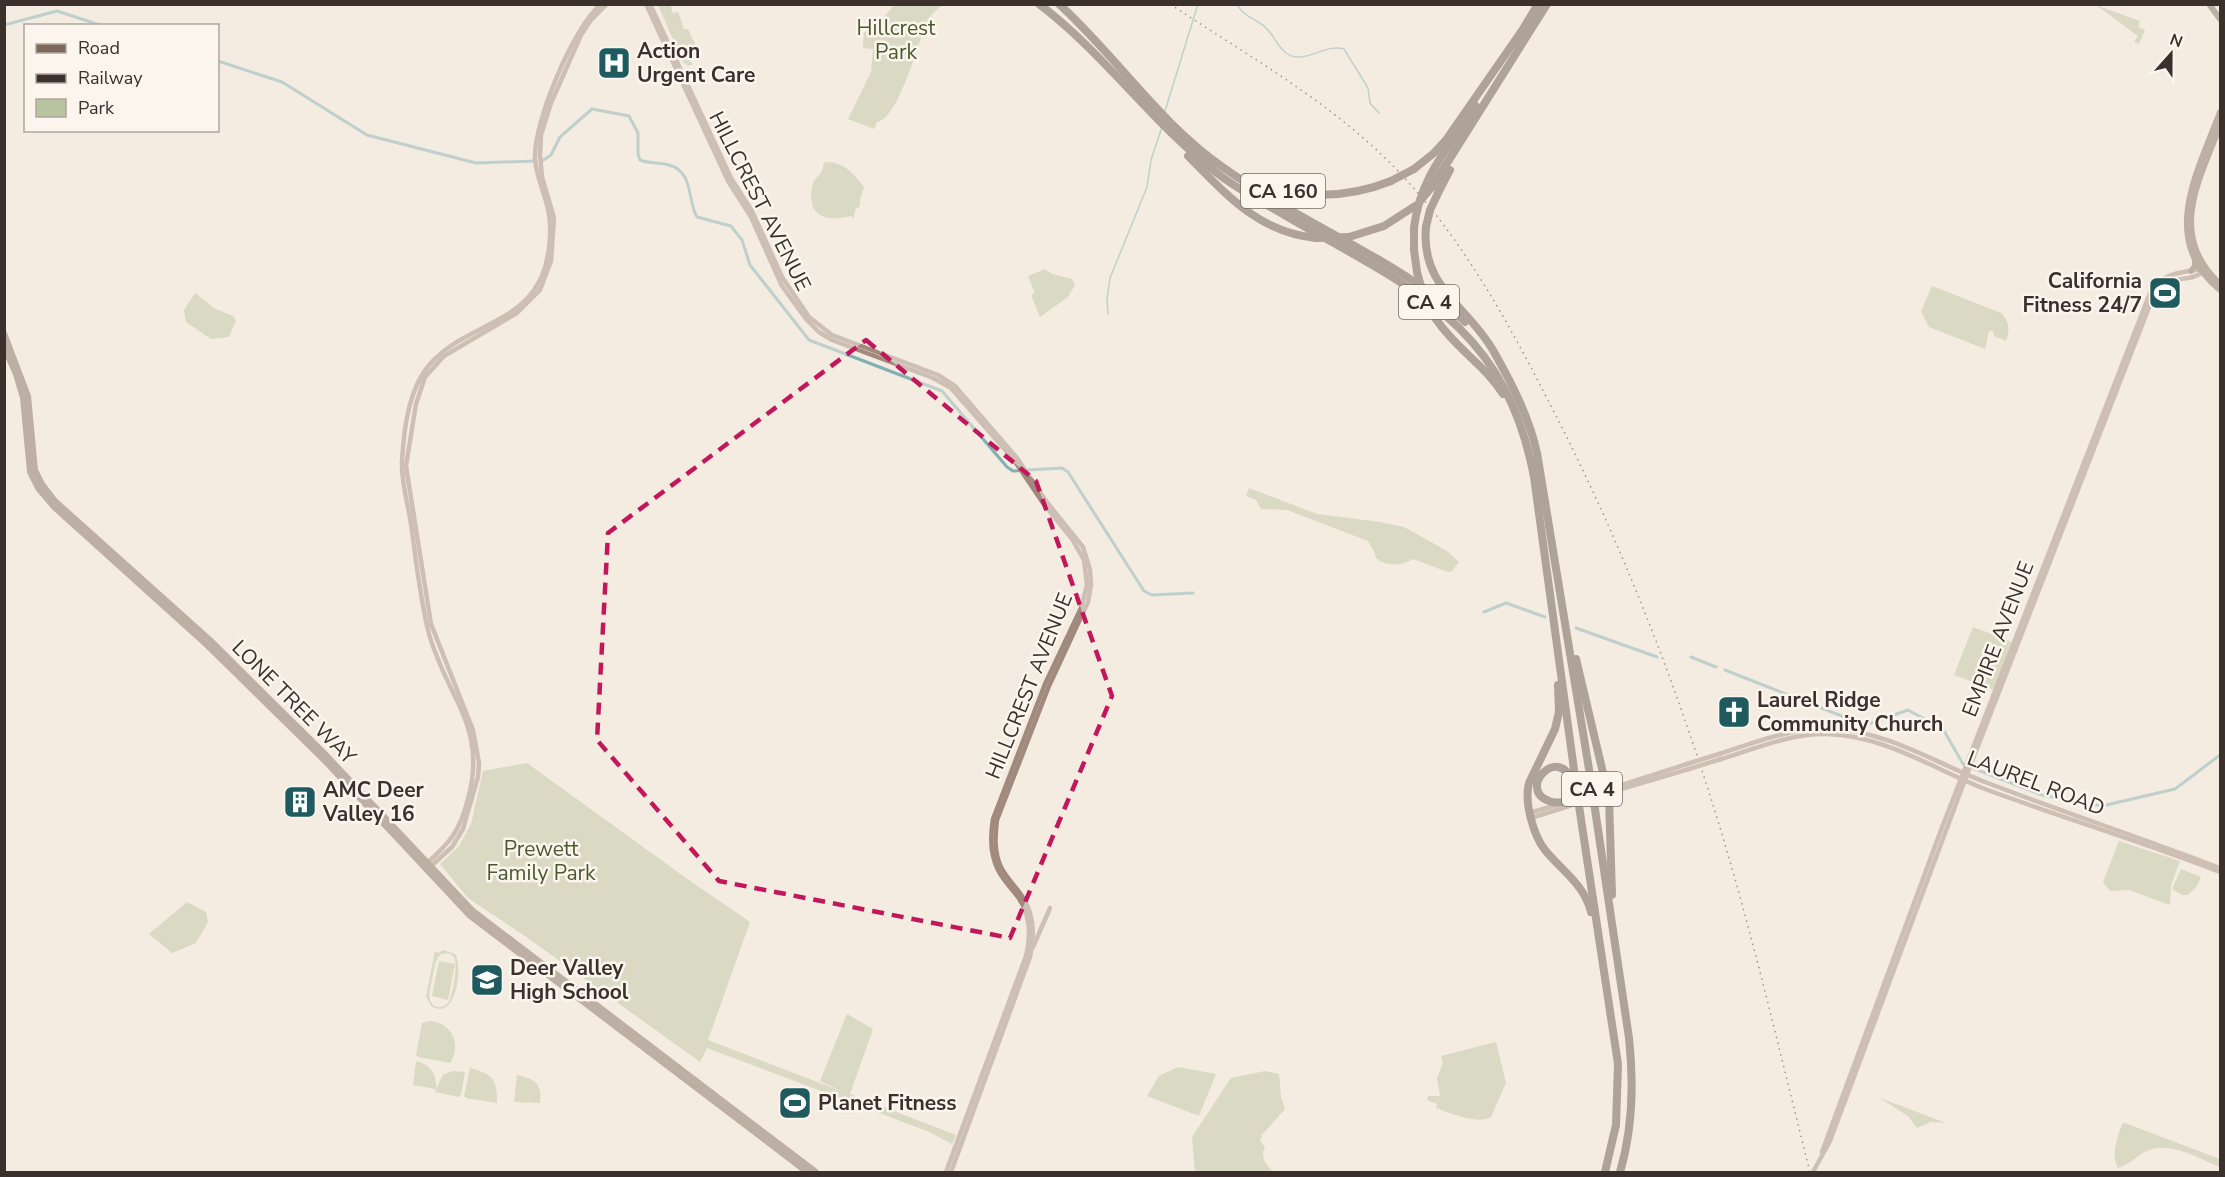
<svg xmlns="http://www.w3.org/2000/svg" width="2225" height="1177" font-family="'Nunito Sans',sans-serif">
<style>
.green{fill:#b8c4a0;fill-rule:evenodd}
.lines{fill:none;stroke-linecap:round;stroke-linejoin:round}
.stream{stroke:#7fb0b2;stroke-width:1.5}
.canal{stroke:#7fb0b2;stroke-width:3}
.secondary{stroke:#a18a7d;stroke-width:4.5}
.primary{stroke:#7d675c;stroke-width:6}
.motorway{stroke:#5c4a42;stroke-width:8}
.rail{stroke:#3b302b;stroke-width:1.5;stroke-dasharray:1.5 4.5;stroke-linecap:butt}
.secondary-bridge{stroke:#a18a7d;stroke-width:4.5}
.motorway-bridge{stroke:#5c4a42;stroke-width:8}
.marked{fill:none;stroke:#c2185b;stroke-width:4.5;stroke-dasharray:12 8;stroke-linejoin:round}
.labels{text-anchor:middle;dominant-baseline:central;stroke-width:5;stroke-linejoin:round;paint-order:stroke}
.shield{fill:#fbf5ee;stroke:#756b66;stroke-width:1.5}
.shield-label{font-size:20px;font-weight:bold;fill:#3b302b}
.park-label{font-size:21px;fill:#4a5a2e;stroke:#fbf5ee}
.poi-label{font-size:21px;font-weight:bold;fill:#3b302b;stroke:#fbf5ee;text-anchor:start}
.street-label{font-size:21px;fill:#3b302b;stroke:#fbf5ee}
</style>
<rect width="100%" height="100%" fill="#f4ebe1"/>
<g class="green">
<polygon points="658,5 671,5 672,13 678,12 684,29 688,29 696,46 687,57 693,64 688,66 683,62"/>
<path d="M894,5H941C938,10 932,13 929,18C918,39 900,118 877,122L874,129L848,119L871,72L873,49L863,48L864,32L873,31Z"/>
<polygon points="2096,5 2140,21 2138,27 2145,30 2139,44 2134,42 2138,36"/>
<path d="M829,162C847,164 854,175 864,187L860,199V206L855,210L854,218L851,216C824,223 805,215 813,183C815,178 819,176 821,172C823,169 823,166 824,163Z"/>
<polygon points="1045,269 1052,274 1072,279 1075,285 1068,297 1040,317 1031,295 1035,293 1028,276"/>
<path d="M1932,286L2001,313C2010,322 2010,330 2006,341L1994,336L1993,331H1989L1985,349L1929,327L1921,311Z"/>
<polygon points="195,293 214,308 233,316 236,321 229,337 211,339 186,322 184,310"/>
<path d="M1249,488L1317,514L1380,522L1404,527L1447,551L1459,562L1451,572L1445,571L1413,559C1401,566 1387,567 1376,558L1374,551L1368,541L1287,510L1261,509L1256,500L1246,496Z"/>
<polygon points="1973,627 2012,642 1994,690 1954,675"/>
<polygon points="527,763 686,878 750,922 708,1040 841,1091 820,1081 847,1014 873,1029 850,1094 956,1135 952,1144 927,1131 707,1048 700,1062 525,936 468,898 440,864 459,846 471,824 483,771"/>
<polygon points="2119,841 2180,861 2171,885 2170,905 2129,890 2110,891 2103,882"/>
<polygon points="2181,869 2201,877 2197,886 2188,895 2182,895 2172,889"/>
<polygon points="187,902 206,912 208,922 196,943 172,953 149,934"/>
<path d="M444,950L455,954C463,965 457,1022 431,1006L426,996L435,951L438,953ZM448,953L454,957C458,964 453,996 448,1003C446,1005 443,1007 440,1007C425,1007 430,989 432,980C434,971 434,961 441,954Z"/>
<polygon points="439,961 455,964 448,1000 432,996"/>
<path d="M429,1021C452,1022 462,1045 450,1063L418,1057L416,1055L422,1023Z"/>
<path d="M1496,1042L1506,1083L1491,1117C1478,1125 1450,1113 1436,1108L1437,1104L1427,1100L1428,1096H1440L1437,1078L1443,1062L1441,1056Z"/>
<path d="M416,1061C431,1065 437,1074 436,1089L443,1075L453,1071L465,1072L461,1095L459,1097L435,1092L436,1089L413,1085Z"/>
<polygon points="1178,1067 1216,1074 1199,1116 1147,1096 1159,1076"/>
<path d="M470,1068C493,1074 497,1079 497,1103L466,1098L464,1096Z"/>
<path d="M1265,1071L1279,1074L1281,1097L1285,1109L1262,1135L1260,1141L1265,1147C1260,1158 1266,1164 1273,1172H1195L1192,1137L1231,1078Z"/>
<path d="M517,1075C535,1079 542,1083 540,1103L514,1102Z"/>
<polygon points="1880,1098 1946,1123 1931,1122 1917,1128 1908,1116"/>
<path d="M2125,1123L2220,1159V1167C2200,1159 2169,1140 2147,1151C2136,1156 2130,1165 2118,1168C2111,1155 2117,1138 2122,1124Z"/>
</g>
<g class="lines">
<g class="stream">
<path d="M1237,4C1242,16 1256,19 1265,27C1274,35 1277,46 1286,53C1304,66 1324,43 1344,49L1368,88L1370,103L1379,113"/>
<polyline points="1165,111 1198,4"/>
<polyline points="1108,314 1107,300 1110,278 1147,187 1151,160 1162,127"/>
</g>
<g class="canal">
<polyline points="4,25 57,11 103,26"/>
<polyline points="218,61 282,82 367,135 476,163 535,161"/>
<path d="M542,161L551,155L560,137L592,109L629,116L638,133V154L640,160C650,164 659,162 669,165C694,172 687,200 697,217L731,226L742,240L750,265L809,340L942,391L1007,467L1013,471L1062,468L1068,472L1144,591L1152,595L1193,593"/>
<polyline points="1484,612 1506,603 1545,617"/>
<polyline points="1576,628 1657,657"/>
<polyline points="1691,657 1716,667"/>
<polyline points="1725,670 1862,724 1868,724 1908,710 1943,729 1963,764 1975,769 2042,795 2102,806 2175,789 2220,755"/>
</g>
<g class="secondary">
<path d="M646,4L728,181L751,217L782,286L806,319L819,332L832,340L933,378L951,388L1014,460L1043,503L1072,539L1084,560L1087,585L1081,608L1045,684L993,819C990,837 990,854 998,870C1003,880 1011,888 1018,897C1030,914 1031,936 1026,956L946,1172"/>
<path d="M650,4L731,178L752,211L782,277L809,317L832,335L938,375L955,386L1017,458L1046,501L1083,547L1090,570L1091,585L1088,602L1049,686L997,820C995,836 994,852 1001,867C1006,877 1014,885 1020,893C1034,912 1035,935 1030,957L951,1172"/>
<path d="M1719,754C1757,742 1795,726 1835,729C1887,732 1936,763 1985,782C2063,812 2142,838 2220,868"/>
<path d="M1721,759C1755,749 1791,733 1827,734C1883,735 1934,769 1985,789C2063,818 2143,842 2220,872"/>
<polyline points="1600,792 1687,764"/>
<polyline points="1601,795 1689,769"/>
<polyline points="1529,813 1557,805"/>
<polyline points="1531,818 1569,806"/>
<path d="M427,863C451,842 460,830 468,799C488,727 447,698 429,634C420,599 416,560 411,524C408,504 401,482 402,461C404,427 409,382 436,358C452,342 474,333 494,322C515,311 532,299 542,276C550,256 553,226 547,205C543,189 536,175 535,158C534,121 573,28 601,4"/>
<polyline points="430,867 452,847 463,829 478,777 479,763 473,730 431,624 406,466 416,404 425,377 444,356 517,313 540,290 551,261 554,218 542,177 540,155 541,135 551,103 581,35 591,20 607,4"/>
<polyline points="1033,947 1050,908"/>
<path d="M1822,1152L1941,830L2150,293C2160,273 2183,272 2204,269"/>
<path d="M1813,1172L1830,1141L1969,769L2155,292C2170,272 2190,285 2205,270"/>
</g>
<g class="primary">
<polyline points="2209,4 2220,19"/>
<path d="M2220,112C2198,171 2158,240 2220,290"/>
<path d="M2220,126C2199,181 2167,235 2220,284"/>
<polyline points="2191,271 2195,266 2195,259"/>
<polyline points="4,333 28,396 35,470 42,484 55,501 210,640 326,755 473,911 816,1172"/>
<polyline points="4,347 16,374 23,398 30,472 38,488 54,507 208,646 324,760 469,915 807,1172"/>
</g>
<g class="motorway">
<path d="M1039,4C1105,54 1152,123 1217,173C1238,190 1263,202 1286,216C1409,287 1505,323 1534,477L1579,806L1618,1064L1616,1125L1605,1172"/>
<path d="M1059,4C1116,56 1160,124 1224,168C1273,203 1328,230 1381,261C1411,279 1440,297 1465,322"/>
<polyline points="1520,34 1538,4"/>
<path d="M1188,156C1227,195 1258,232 1316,238"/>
<polyline points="1414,169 1434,153 1446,140 1521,32"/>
<path d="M1245,177C1291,200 1344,200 1391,181"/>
<polyline points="1432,187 1547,4"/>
<polyline points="1438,193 1450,170"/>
<path d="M1426,227C1420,287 1469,307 1494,352C1512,384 1529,417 1537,453L1589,769L1629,1038C1634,1084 1633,1128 1620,1172"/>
<polyline points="1414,228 1414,250 1417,272"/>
<polyline points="1349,237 1384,226 1415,206"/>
<path d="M1436,319C1455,348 1485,365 1503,394"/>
<polyline points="1576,659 1609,798 1612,895"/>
<path d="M1558,685L1559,712L1555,729L1529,783C1524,801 1533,835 1545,850C1562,871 1584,884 1591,912"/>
<path d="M1568,802C1562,802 1555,804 1549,801C1516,789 1560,742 1573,784"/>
</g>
<path class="rail" d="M1170,4C1248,56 1333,103 1398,171C1464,240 1509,324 1552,408C1618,536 1670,668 1713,805C1751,926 1779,1050 1810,1172"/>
<g class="secondary-bridge">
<polyline points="1687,764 1719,754"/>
<polyline points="1689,769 1721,759"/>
<polyline points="1568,802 1600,792"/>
<polyline points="1569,806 1601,795"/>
</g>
<g class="motorway-bridge">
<polyline points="1391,181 1414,169"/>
<polyline points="1420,201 1432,187"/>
<polyline points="1426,227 1430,210 1438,193"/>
<path d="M1414,228C1420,176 1449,148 1476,106"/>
<polyline points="1316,238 1349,237"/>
<polyline points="1417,272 1424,297 1436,319"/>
</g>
</g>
<path d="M0 0H2225V1177H0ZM866,340L1036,481L1112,696L1010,938L719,881L597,740L608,533Z" fill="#f4ebe1" fill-opacity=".55" fill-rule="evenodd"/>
<path class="marked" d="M866,340L1036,481L1112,696L1010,938L719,881L597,740L608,533Z"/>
<defs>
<symbol id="hospital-square" viewBox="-11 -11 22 22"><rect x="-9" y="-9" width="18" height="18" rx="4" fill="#1f5a5e" stroke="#fbf5ee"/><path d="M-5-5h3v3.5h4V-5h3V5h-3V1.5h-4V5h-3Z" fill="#fff"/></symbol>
<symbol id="stadium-square" viewBox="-11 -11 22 22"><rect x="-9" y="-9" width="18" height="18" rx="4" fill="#1f5a5e" stroke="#fbf5ee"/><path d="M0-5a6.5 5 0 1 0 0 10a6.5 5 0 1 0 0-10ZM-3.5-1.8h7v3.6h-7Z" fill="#fff"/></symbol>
<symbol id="church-square" viewBox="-11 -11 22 22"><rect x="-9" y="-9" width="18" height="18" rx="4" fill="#1f5a5e" stroke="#fbf5ee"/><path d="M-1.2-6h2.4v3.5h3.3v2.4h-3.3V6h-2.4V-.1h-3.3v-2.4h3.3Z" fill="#fff"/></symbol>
<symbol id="building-square" viewBox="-11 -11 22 22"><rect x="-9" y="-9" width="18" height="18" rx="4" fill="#1f5a5e" stroke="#fbf5ee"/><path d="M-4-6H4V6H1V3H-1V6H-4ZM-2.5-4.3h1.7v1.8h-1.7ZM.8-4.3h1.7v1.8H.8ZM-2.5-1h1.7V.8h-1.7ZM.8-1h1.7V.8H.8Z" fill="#fff"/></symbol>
<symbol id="school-square" viewBox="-11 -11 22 22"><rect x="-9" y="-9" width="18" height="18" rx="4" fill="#1f5a5e" stroke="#fbf5ee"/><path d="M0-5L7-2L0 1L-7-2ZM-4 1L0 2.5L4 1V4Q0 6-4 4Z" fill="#fff"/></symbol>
</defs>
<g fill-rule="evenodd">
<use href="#hospital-square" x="595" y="44" width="38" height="38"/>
<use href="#stadium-square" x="2146" y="274" width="38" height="38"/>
<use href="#church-square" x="1715" y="693" width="38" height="38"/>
<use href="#building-square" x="281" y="783" width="38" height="38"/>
<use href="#school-square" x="468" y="961" width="38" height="38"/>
<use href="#stadium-square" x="776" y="1084" width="38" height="38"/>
</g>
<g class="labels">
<g class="shield">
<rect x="1241" y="174" width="84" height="34" rx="4.5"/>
<rect x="1399" y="285" width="60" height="34" rx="4.5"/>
<rect x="1562" y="772" width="60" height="34" rx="4.5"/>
</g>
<g class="shield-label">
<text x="1283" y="191">CA 160</text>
<text x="1429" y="302">CA 4</text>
<text x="1592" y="789">CA 4</text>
</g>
<g class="park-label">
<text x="896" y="28">Hillcrest<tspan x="896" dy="24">Park</tspan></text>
<text x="541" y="849">Prewett<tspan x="541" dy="24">Family Park</tspan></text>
</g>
<g class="poi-label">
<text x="637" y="51">Action<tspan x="637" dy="24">Urgent Care</tspan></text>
<text x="2142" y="281" text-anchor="end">California<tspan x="2142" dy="24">Fitness 24/7</tspan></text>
<text x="1757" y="700">Laurel Ridge<tspan x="1757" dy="24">Community Church</tspan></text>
<text x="323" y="790">AMC Deer<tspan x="323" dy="24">Valley 16</tspan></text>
<text x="510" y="968">Deer Valley<tspan x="510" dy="24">High School</tspan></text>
<text x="818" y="1103">Planet Fitness</text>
</g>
<g class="street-label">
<text transform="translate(760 201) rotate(63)">HILLCREST AVENUE</text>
<text transform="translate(1998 639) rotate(-69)">EMPIRE AVENUE</text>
<text transform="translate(1029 686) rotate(-68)">HILLCREST AVENUE</text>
<text transform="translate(294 702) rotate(45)">LONE TREE WAY</text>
<text transform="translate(2036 783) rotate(21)">LAUREL ROAD</text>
</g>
</g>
<rect width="2225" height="1177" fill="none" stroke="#3b302b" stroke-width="12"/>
<rect x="24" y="24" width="195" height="108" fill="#fbf5ee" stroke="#aea6a0" stroke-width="1.5"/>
<rect x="36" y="44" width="30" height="9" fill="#7d675c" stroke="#aea6a0" stroke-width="1.5"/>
<text x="78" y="54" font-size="18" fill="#3b302b">Road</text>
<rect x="36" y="74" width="30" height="9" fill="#3b302b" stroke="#aea6a0" stroke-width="1.5"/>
<text x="78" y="84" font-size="18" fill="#3b302b">Railway</text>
<rect x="36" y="99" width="30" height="18" fill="#b8c4a0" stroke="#aea6a0" stroke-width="1.5"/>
<text x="78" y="114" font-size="18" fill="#3b302b">Park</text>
<g transform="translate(2171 54) rotate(21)" stroke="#fbf5ee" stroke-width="4.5" paint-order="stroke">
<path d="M0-4.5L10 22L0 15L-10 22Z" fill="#3b302b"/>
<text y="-9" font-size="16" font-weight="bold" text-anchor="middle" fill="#3b302b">N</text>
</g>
</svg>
